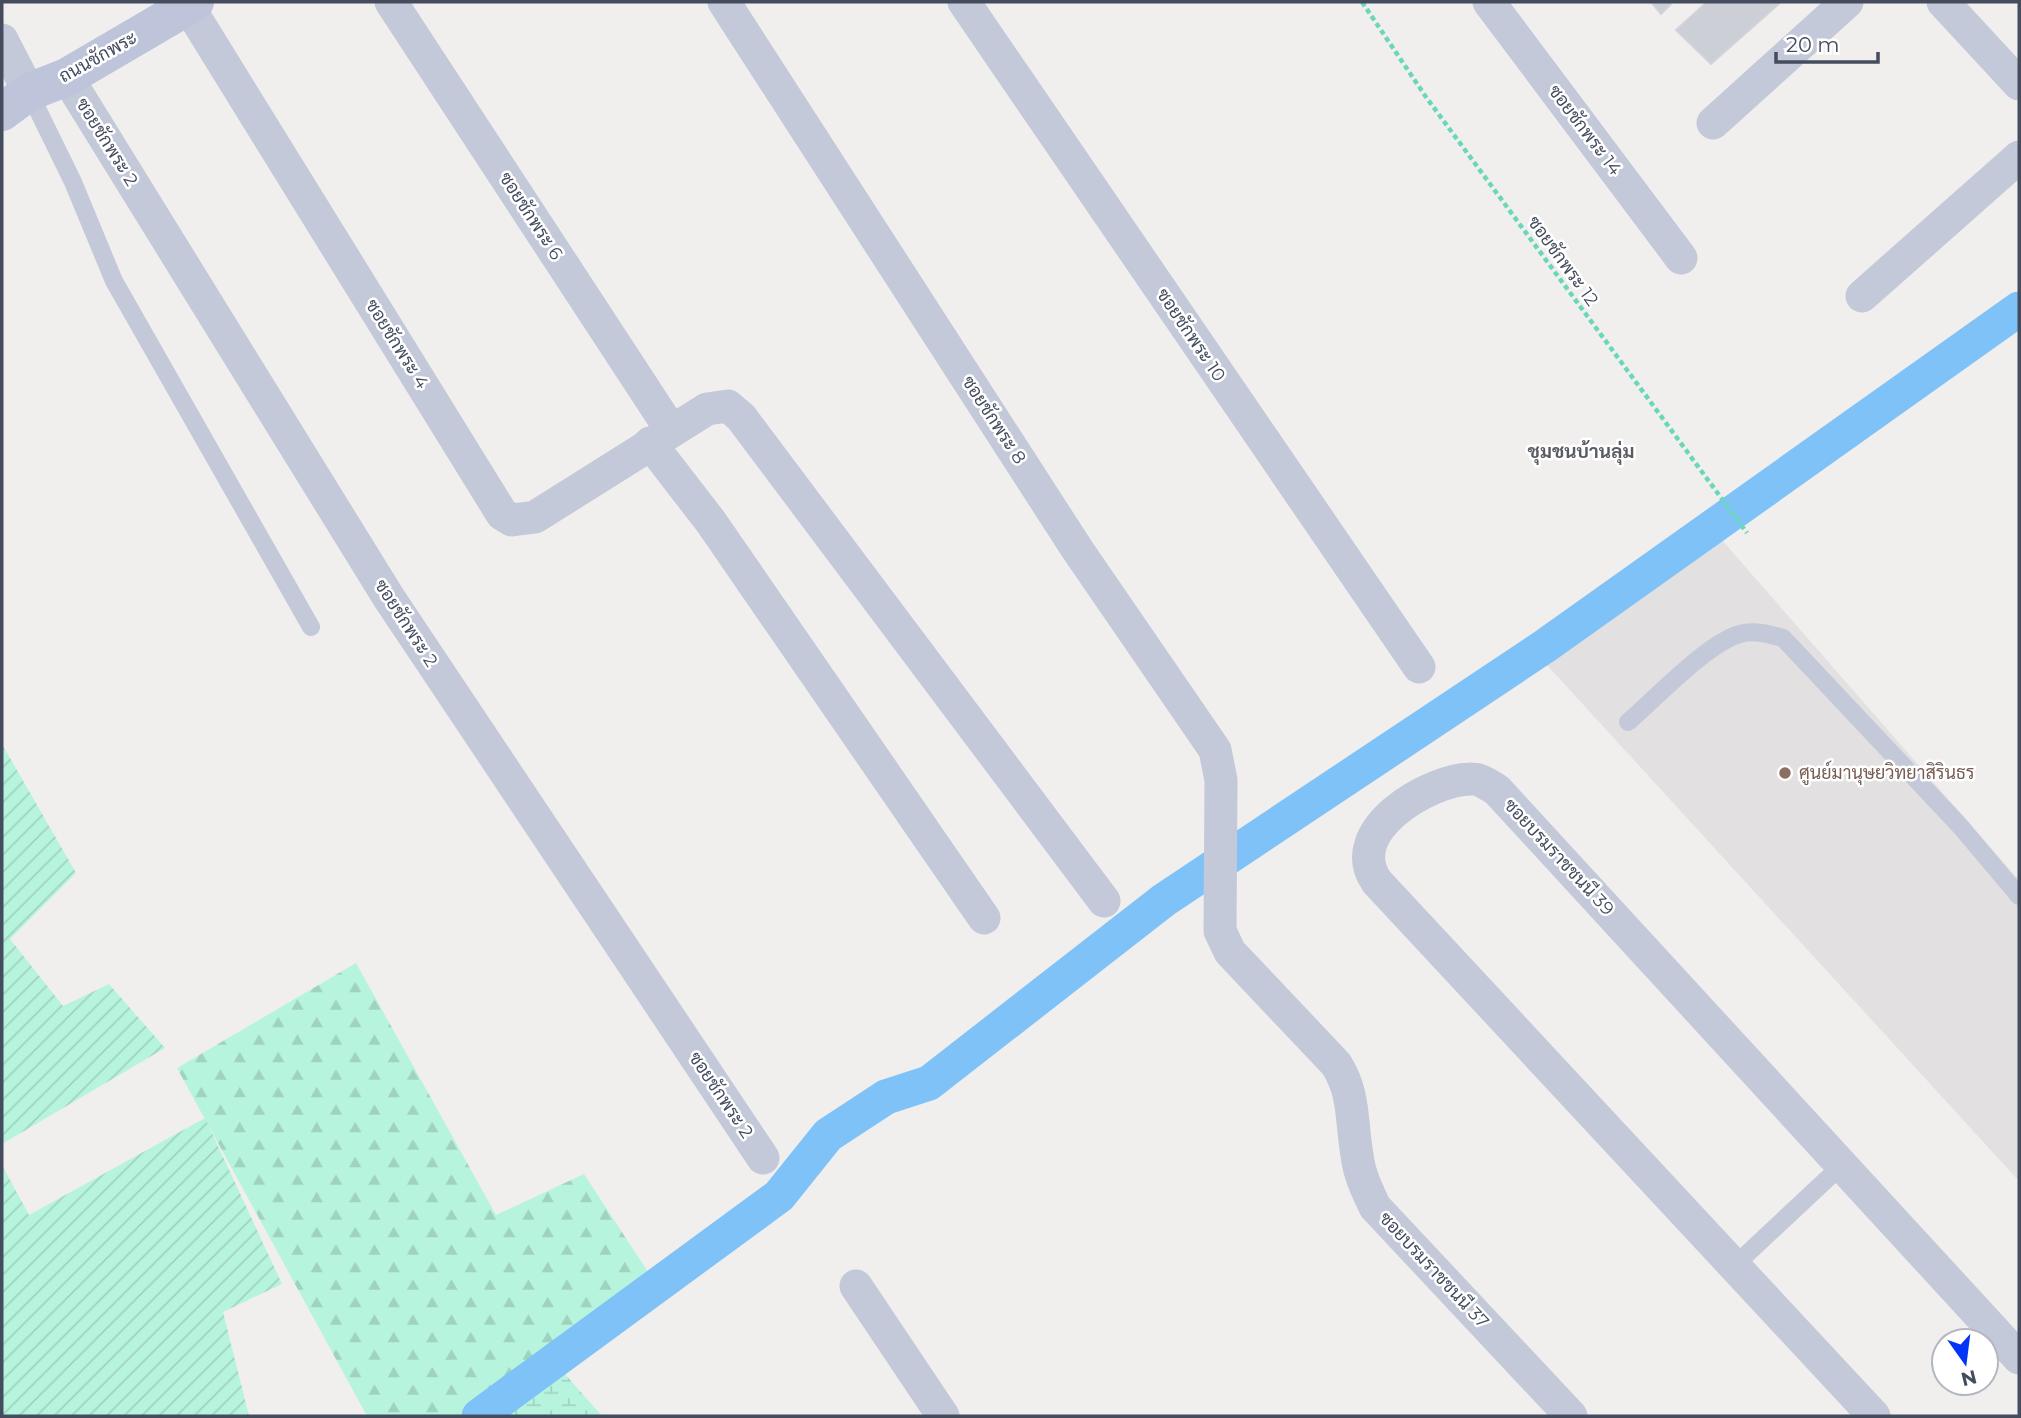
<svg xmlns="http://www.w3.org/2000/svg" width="2021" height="1418" font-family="Montserrat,Sarabun,sans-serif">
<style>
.education{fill:#e2e0e0}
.forest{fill:url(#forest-firs)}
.wetland{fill:url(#wetland-marsh)}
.garden{fill:url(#garden-furrows)}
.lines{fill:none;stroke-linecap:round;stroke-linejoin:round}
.canal{stroke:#7ec2f7;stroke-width:35}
.building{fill:#cdcfd7;stroke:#d1d2db;stroke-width:2}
.path{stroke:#6bd7ba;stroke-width:4.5;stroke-dasharray:5 3.5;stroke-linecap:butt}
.lane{stroke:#c3c9d8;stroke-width:18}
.street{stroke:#c3c9d8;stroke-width:33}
.secondary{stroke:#bec5da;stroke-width:38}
.education-dot{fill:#8d6e63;stroke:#fff;stroke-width:2.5}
.labels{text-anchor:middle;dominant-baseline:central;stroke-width:5;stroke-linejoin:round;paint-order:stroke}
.street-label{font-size:18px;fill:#444c5e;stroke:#fff}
.education-label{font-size:18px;fill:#785e54;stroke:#fff;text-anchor:start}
.neighbourhood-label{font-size:19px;font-weight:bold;fill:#5a5c64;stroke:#fff}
</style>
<defs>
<pattern id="forest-firs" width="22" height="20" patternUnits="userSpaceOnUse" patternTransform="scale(1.75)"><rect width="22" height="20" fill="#b7f4dd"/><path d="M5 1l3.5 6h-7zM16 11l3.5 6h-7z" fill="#9fd3c0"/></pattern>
<pattern id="wetland-marsh" width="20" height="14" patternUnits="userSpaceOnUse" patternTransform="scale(1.75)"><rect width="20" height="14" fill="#b7f4dd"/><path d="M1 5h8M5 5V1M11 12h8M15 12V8" fill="none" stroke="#9fd3c0"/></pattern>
<pattern id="garden-furrows" width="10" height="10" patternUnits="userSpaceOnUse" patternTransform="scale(1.75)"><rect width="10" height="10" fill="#b7f4dd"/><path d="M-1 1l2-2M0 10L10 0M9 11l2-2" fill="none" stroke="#9fd3c0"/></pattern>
</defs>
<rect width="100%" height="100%" fill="#f1efee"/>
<polygon class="education" points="1721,539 2019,880 2019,1181 1547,665"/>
<polygon class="forest" points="356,963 496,1215 584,1174 650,1275 458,1416 367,1416 177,1068"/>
<polygon class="wetland" points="564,1373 602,1416 506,1416"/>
<g class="garden">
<polygon points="2,744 76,873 10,939 63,1006 109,984 165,1048 2,1144"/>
<polygon points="205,1118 282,1284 223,1312 249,1416 2,1416 2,1165 29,1215"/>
</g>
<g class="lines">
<polyline class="canal" points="479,1416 779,1196 828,1135 886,1097 929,1083 1164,900 1545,646 2019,309"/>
</g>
<g class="building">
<polygon points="1651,2 1673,2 1661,14"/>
<polygon points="1707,2 1781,2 1711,64 1676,30"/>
</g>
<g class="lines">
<polyline class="path" points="1362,2 1426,97 1747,533"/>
<g class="lane">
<polyline points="29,92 73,182 114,281 311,627"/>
<path d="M1628,722C1655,699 1707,643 1740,634C1754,630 1769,634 1783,638L1960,826L2019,896"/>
<polyline points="1734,1266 1842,1165"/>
</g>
<g class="street">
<polyline points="391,2 671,430"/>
<path d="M724,2L1077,549L1215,750L1221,780L1220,931L1230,952L1336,1064C1355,1093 1351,1121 1357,1155C1359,1174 1367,1190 1375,1207L1571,1416"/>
<polyline points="964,2 1419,667"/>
<polyline points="1489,2 1681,258"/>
<polyline points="1943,2 2019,84"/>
<polyline points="188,6 502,514 512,520 535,517 707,409 728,406 741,417 1104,901"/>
<polyline points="2,40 29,92"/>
<polyline points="67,77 389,598 763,1158"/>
<polyline points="1713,123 1847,2"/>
<polyline points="1862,296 2019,157"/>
<polyline points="650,443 711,522 984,918"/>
<polyline points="856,1286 943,1416"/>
<path d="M1874,1416L1377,882C1341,832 1429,778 1473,779C1481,779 1490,786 1497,790L2019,1358"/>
</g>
<polyline class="secondary" points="2,112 29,92 67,77 195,2"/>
</g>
<circle class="education-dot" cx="1785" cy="773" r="7"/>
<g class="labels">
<g class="street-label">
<text transform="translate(98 57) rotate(-29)">ถนนชักพระ</text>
<text transform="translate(1585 130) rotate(53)">ซอยชักพระ 14</text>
<text transform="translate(107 142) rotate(58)">ซอยชักพระ 2</text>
<text transform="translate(531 216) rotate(57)">ซอยชักพระ 6</text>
<text transform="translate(1563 261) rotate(54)">ซอยชักพระ 12</text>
<text transform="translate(1191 335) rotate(56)">ซอยชักพระ 10</text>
<text transform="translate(397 344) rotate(58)">ซอยชักพระ 4</text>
<text transform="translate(994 420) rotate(57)">ซอยชักพระ 8</text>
<text transform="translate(406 623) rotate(57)">ซอยชักพระ 2</text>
<text transform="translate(1559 857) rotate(47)">ซอยบรมราชชนนี 39</text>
<text transform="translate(721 1095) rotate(56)">ซอยชักพระ 2</text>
<text transform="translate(1434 1270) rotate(47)">ซอยบรมราชชนนี 37</text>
</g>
<g class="education-label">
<text x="1799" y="773">ศูนย์มานุษยวิทยาสิรินธร</text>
</g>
<g class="neighbourhood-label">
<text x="1581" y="451">ชุมชนบ้านลุ่ม</text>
</g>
</g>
<rect width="2021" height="1418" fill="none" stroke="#444c5e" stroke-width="7"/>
<g transform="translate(1965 1362) rotate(166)"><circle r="33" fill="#ffffff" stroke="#b4b7bf" stroke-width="2"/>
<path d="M0-5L12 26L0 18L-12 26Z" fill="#0235f7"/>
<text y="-10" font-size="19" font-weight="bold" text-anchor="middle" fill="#444c5e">N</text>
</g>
<path d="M1776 52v10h102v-10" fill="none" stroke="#444c5e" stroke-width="3.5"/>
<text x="1786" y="52" font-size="21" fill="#444c5e" stroke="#ffffff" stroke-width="5" paint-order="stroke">20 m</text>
</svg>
